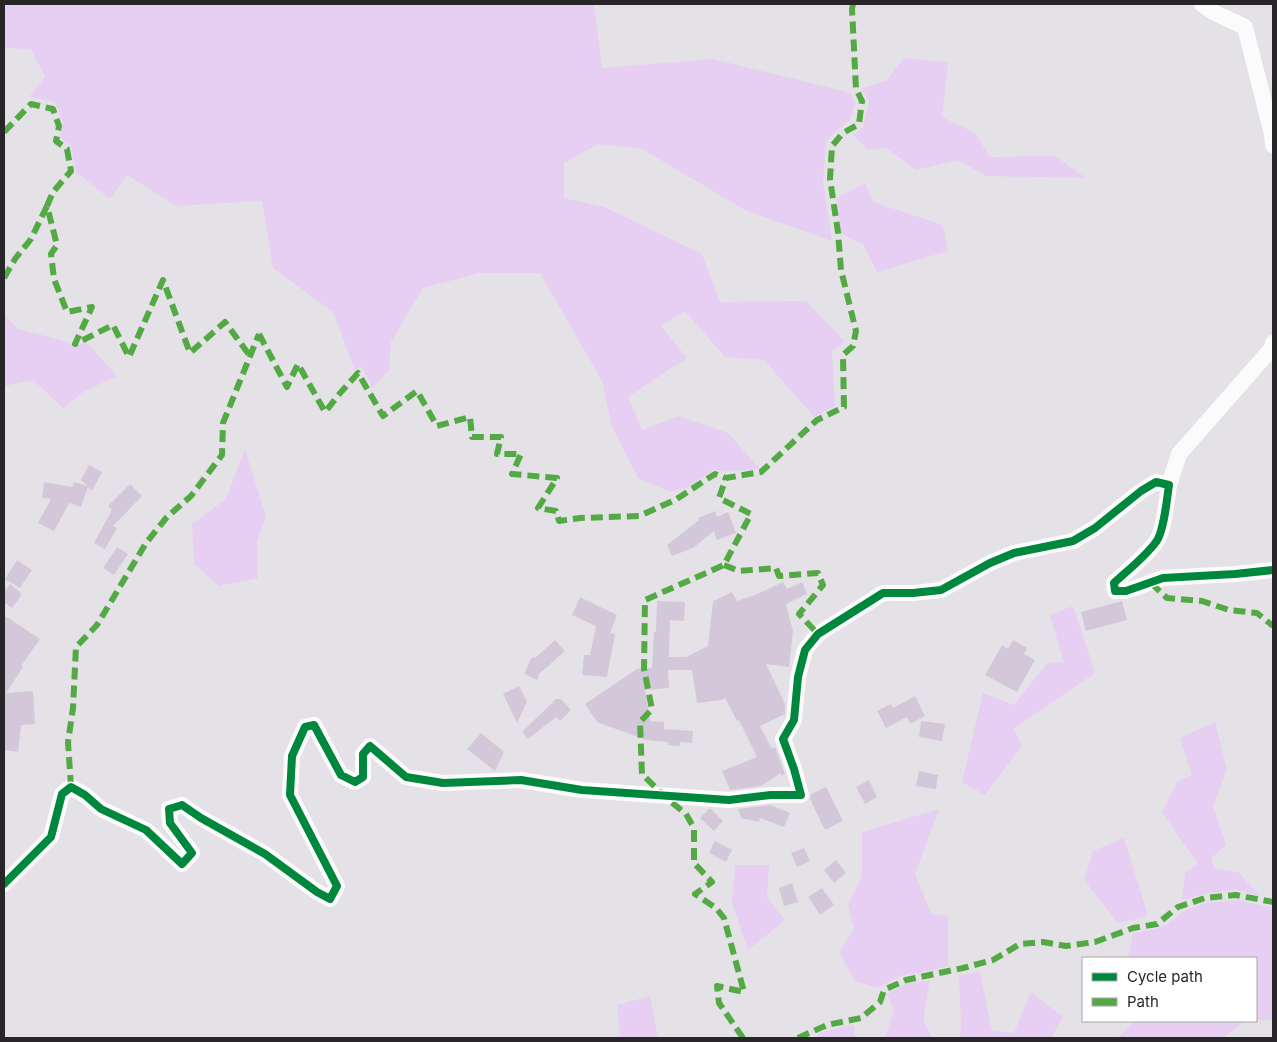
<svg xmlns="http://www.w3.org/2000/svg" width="1277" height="1042" font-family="Inter,sans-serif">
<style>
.green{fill:#e6cff2}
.building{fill:#d3c8d9}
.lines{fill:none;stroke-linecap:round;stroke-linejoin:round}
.street{stroke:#fbfbfb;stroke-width:16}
.quiet{stroke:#53aa44;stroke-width:6;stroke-dasharray:12 6;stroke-linecap:butt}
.cycleway-casing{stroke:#fff;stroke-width:11}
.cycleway{stroke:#00873e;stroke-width:8}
</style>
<rect width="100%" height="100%" fill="#e5e2e7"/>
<g class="green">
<polygon points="4,4 594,4 602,68 713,59 851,93 855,104 850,120 838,129 826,142 823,182 832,241 745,210 642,149 598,144 564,163 564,198 604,207 702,254 720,302 806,301 845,342 832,351 835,406 814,417 764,360 725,357 685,311 661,326 687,358 628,397 642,430 678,416 728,433 760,469 727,471 713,470 686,488 670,492 638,478 612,427 602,381 540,273 479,273 423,288 391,342 389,370 372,388 362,367 355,370 333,312 273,268 262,201 176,206 127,175 110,199 76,172 71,145 60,137 63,122 55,102 29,97 45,77 31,49 4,48"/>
<polygon points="904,58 948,62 942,117 975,133 990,157 1055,156 1086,178 986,176 958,160 916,170 886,148 868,150 853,135 863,127 869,101 861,88 886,81"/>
<polygon points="865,183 873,202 943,225 948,251 877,272 863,244 841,234 837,198"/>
<polygon points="4,314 18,329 65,341 71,345 73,348 86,342 117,376 83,392 63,408 33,380 4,386"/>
<polygon points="245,449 266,517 257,541 258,578 219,586 194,564 192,524 226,499"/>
<polygon points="1073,606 1095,673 1014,728 1022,746 985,795 962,782 983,693 1014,705 1048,662 1064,663 1050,615"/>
<polygon points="1215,722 1227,769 1213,806 1226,845 1211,858 1214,868 1238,872 1260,896 1235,889 1204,894 1182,900 1185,873 1198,864 1162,812 1177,782 1192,775 1180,738"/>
<polygon points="939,809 915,874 931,914 948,916 948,966 924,972 902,975 877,988 855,981 839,952 854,929 848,905 862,877 862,832"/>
<polygon points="1124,838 1148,916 1118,923 1084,880 1093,851"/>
<polygon points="735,865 769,865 767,897 785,920 748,950 732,903"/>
<polygon points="1238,900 1273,908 1273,1020 1256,1020 1256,958 1128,958 1133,933 1156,929 1168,924 1182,912 1205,903"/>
<polygon points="980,972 992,1031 1014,1033 1031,992 1063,1017 1051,1038 960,1038 961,1023 959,975"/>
<polygon points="930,980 923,1020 932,1038 885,1038 894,1010 887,994 907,983"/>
<polygon points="650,996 658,1038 620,1038 617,1005"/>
<polygon points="1135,1021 1245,1021 1223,1038 1117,1038"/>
<polygon points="854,1024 855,1038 817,1038 818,1033"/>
</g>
<g class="building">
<polygon points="89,465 102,472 92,491 88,487 81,507 69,503 54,531 38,523 51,499 42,498 44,482 72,487 74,482 88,486 81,480"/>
<polygon points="130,484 142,496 113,526 117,528 105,549 94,543 112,510 108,506"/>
<polygon points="715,511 717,517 728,512 736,533 717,540 714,531 693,548 672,556 667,545 699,520 698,518"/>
<polygon points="117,547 128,554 114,575 103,568"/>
<polygon points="17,560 32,570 20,588 5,579"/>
<polygon points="783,582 787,589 802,582 807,594 786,604 793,631 789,667 766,664 785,704 785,714 760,726 772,749 775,747 785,774 782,776 781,773 761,786 730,790 722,771 757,757 739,720 737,721 725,698 721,700 697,703 692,670 668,670 669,688 645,690 650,721 664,722 664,729 693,731 692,743 680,742 680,746 667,745 668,742 646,740 597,722 585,704 637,669 652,668 654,632 656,632 657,601 685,602 684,621 670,620 669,657 686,657 708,646 713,601 732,592 737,601 755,595"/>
<polygon points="10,584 22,594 12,608 4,602 4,592"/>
<polygon points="580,597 617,615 610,633 615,634 607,677 582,675 584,655 590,655 596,626 572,615"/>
<polygon points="1122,601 1127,620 1086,631 1081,612"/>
<polygon points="4,615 40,639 21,666 23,667 6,693 33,691 35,724 21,725 18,752 4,750 5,725 4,725"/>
<polygon points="555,640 565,651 539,674 537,680 524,674 532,657 535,658"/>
<polygon points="1013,640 1027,648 1024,654 1035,660 1017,692 985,675 1002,645 1008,649"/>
<polygon points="519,686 527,702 517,723 503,694"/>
<polygon points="915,696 925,716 910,724 907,717 886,728 877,711 891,704 893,708"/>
<polygon points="556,699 561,699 571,710 560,721 556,717 528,739 522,732"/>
<polygon points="921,721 945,724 942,741 919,737"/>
<polygon points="481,733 504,752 495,771 467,749"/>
<polygon points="919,771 938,775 936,789 916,786"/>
<polygon points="869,780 877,797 865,804 856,787"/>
<polygon points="826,787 843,821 825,830 810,799 811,794"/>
<polygon points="770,805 790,813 784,827 760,818 759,822 741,818 738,809"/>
<polygon points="709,809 711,809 723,821 714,831 700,818"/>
<polygon points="715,841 732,850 726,862 709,853"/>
<polygon points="804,848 810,861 797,867 791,853"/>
<polygon points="836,860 846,873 834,883 824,870"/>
<polygon points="792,883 798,902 784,906 779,888"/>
<polygon points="822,888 834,905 820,915 808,897"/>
</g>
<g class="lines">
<g class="street">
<polyline points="1202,4 1213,12 1245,27 1272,134 1273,145"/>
<polyline points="1169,485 1179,454 1272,348 1273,343"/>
<path d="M4,884L51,837L62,794L71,787L85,795L101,809L146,830L182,864L192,853L170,823L169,809L182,805L201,818L265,854L317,892L330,899L337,886L290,795L292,756L305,727L314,725L341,775L355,782L363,777V754L370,746L406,777L443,783L521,780L582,790L729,800L771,795H801L794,769L783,739L794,720L798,677L805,650L818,634L883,593H913L941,590L990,563L1014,553L1073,541L1095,528L1141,491L1156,482L1169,485C1167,498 1164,532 1156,542C1146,556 1127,571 1114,583L1115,591H1126L1163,578L1235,574L1273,570"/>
</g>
<g class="quiet">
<polyline points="4,132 31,104 53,109 59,126 56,141 67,149 71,171 53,192 47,206 57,245 51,254 54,279 67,312 92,307 75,344 113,325 129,357 163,280 190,353 225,322 250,356"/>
<polyline points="4,278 15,259 31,239 47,206"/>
<polyline points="259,334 287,387 298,364 325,412 341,392 358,373 383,416 417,391 437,426 470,417 472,437 501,437 497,454 521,454 512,474 557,478 538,508 556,511 559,521 580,518 639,516 675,500 715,474 726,478"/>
<polyline points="724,565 739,571 776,568 779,576 818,573 823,585 799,614 818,634"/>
<polyline points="1151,583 1167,598 1202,601 1229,610 1257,613 1273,626"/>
<polyline points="71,787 68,742 73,708 76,647 97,625 146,543 167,517 191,496 222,455 223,423 259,334"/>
<polyline points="743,1038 719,1003 717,986 744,992 724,918 716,908 695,894 712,882 694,863 694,828 686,814 665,797 642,774 640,722 652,709 644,669 645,600 724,565 751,514 719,498 726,478 761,472 817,420 844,407 843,355 853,346 856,331 841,270 838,232 830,179 832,146 843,133 859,124 862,101 856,89 852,9 853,4"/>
<polyline points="798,1038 827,1025 861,1018 880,1002 884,990 906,980 963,968 993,960 1020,944 1043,942 1066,946 1095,942 1133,928 1157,924 1178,907 1205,898 1236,895 1273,902"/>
</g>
<defs>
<path id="cycleway" d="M4,884L51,837L62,794L71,787L85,795L101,809L146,830L182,864L192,853L170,823L169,809L182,805L201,818L265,854L317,892L330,899L337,886L290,795L292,756L305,727L314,725L341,775L355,782L363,777V754L370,746L406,777L443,783L521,780L582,790L729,800L771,795H801L794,769L783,739L794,720L798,677L805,650L818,634L883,593H913L941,590L990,563L1014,553L1073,541L1095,528L1141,491L1156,482L1169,485C1167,498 1164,532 1156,542C1146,556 1127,571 1114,583L1115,591H1126L1163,578L1235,574L1273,570"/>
</defs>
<use href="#cycleway" class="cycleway-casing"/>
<use href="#cycleway" class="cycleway"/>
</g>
<rect width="1277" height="1042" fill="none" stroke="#272528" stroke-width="10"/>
<rect x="1082" y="957" width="175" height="65" fill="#ffffff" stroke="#a9a8a9"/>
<rect x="1092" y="973" width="25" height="8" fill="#00873e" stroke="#a9a8a9"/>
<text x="1127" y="982" font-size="15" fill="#272528">Cycle path</text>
<rect x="1092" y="998" width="25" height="8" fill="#53aa44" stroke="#a9a8a9"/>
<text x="1127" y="1007" font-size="15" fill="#272528">Path</text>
</svg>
